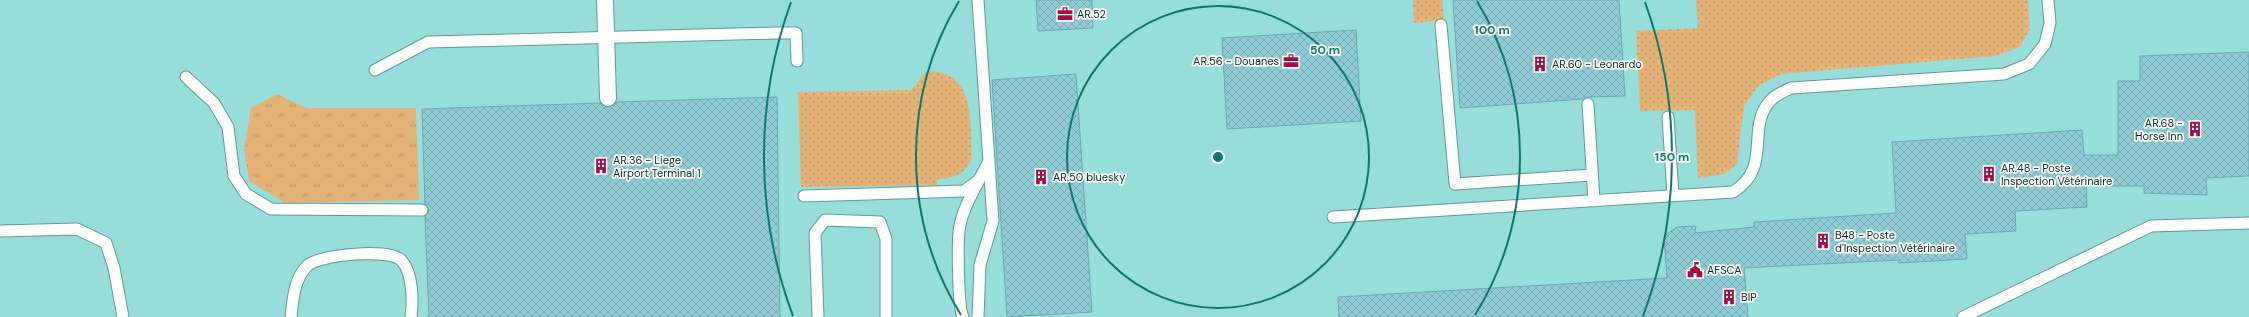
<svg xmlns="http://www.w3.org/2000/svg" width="2249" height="317" font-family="'DM Sans',sans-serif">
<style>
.built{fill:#97deda}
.grass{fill:url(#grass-dots)}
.park{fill:url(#park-tufts)}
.building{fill:url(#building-cross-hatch);stroke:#6da7b2}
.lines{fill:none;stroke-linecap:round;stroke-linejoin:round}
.service-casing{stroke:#5d9995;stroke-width:13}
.pedestrian-casing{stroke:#5d9995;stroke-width:18}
.service{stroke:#fff;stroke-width:11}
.pedestrian{stroke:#fff;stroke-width:16}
.ring{fill:none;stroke:#0f766e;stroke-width:2}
.labels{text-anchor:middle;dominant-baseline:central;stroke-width:3.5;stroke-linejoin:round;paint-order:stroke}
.poi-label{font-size:11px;fill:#0f2826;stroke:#f9fffe;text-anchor:start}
.centre{fill:#0f766e;stroke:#f9fffe;stroke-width:2}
.ring-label{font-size:12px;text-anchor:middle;font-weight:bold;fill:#0f766e;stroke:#f9fffe;stroke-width:3.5;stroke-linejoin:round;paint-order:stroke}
</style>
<defs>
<pattern id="grass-dots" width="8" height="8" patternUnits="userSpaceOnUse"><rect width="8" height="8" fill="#e3b277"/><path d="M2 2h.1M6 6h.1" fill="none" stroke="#c29967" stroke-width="1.8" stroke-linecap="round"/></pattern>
<pattern id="park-tufts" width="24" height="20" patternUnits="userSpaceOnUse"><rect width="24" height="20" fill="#e3b277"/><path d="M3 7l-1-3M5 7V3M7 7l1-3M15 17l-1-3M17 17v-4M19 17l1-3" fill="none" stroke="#c29967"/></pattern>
<pattern id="building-cross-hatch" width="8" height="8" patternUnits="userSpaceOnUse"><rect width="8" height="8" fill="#90cbd6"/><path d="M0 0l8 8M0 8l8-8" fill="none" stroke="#7baeb8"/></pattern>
</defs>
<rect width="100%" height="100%" fill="#adeae6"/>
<rect class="built" x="0" y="0" width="2249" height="317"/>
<g class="grass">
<polygon points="1413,0 1442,0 1444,20 1414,23"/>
<polygon points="1696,0 2028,0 2030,29 2020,47 1995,56 1781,74 1759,85 1744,106 1737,164 1724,174 1698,178 1695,110 1640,111 1636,31 1698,28"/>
<path d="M927,71C977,71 969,122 972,158C965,175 954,178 938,179L937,185L801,187L798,92L911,90Z"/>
</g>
<polygon class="park" points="277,94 307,108 416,108 419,200 285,203 249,181 244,149 251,108"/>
<g class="building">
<polygon points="1036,0 1092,0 1093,28 1038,31"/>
<polygon points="1453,0 1619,0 1625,96 1587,97 1583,99 1460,108"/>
<polygon points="1356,30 1361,121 1227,129 1222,38"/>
<polygon points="2249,52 2249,176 2206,178 2207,195 2144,193 2144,186 2086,186 2087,207 2015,211 2016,231 1965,234 1967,259 1899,263 1899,260 1744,268 1748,317 1339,317 1338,297 1667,278 1664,236 1677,227 1696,226 1695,233 1754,227 1754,222 1896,213 1892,142 2082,130 2084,155 2118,155 2118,81 2140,81 2140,56"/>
<polygon points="1076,74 1092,312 1007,317 992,80"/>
<polygon points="777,97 780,317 429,317 425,216 429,210 425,204 422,109 600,103 608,107 616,102"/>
</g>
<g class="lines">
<defs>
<g id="service">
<polyline points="1441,25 1455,184 1592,175"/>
<polyline points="375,70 428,42 778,33 796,33 797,61"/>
<polyline points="186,77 214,103 228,127 234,176 246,194 271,209 422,210"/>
<polyline points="1588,104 1594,201"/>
<polyline points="1668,117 1673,195"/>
<polyline points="804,196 964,191 979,180 989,161"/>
<path d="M1333,217L1733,192C1774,167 1744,126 1772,99C1777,94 1785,91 1791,88L2004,74L2029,64L2045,44L2050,23L2048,0"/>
<polyline points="0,231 77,229 106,243 114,268 123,317"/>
<path d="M291,317C293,299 294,279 307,266C319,254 391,248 402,261C413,274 413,301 411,317"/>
<polyline points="818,317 815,233 825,220 880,222 886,239 886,317"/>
<path d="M963,317C958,308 957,237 960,225C963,209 971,196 978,182"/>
<polyline points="978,317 980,265 993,221 978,0"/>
<polyline points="1963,317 2151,226 2249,223"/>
</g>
<polyline id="pedestrian" points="605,0 608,98"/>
</defs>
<use href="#service" class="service-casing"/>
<use href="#pedestrian" class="pedestrian-casing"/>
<use href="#service" class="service"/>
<use href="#pedestrian" class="pedestrian"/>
</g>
<g class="ring">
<circle cx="1218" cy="157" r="151"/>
<path d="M961 315A302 302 0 0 1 959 1M1477 1A302 302 0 0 1 1475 315"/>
<path d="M793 316A454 454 0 0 1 791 2M1645 2A454 454 0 0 1 1643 316"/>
</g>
<defs>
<symbol id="office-bare" viewBox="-9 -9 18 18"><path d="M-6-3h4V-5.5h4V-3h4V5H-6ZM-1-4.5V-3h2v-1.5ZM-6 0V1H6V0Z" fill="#a60d41" stroke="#f9fffe" stroke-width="2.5" paint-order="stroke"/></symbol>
<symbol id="building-bare" viewBox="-9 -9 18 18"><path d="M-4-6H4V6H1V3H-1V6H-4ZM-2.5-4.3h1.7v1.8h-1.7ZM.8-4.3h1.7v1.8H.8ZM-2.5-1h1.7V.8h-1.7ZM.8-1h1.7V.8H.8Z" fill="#a60d41" stroke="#f9fffe" stroke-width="2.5" paint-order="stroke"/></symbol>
<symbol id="civic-bare" viewBox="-9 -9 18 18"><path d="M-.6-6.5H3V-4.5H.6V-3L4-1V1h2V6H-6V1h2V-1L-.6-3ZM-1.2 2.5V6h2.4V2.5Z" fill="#a60d41" stroke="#f9fffe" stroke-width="2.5" paint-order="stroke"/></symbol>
</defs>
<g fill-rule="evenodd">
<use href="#office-bare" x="1054" y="3" width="22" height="22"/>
<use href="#office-bare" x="1280" y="50" width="22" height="22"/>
<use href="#building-bare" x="1529" y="53" width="22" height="22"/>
<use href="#building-bare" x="2184" y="118" width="22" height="22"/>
<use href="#building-bare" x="590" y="155" width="22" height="22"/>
<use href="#building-bare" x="1978" y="163" width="22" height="22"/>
<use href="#building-bare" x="1030" y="166" width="22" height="22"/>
<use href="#building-bare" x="1812" y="230" width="22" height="22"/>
<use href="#civic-bare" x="1684" y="259" width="22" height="22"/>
<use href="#building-bare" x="1718" y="286" width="22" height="22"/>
</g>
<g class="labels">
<g class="poi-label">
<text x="1077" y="14">AR.52</text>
<text x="1279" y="61" text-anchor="end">AR.56 - Douanes</text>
<text x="1552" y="64">AR.60 - Leonardo</text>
<text x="2183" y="123" text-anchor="end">AR.68 -<tspan x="2183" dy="13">Horse Inn</tspan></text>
<text x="613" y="160">AR.36 - Liege<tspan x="613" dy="13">Airport Terminal 1</tspan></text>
<text x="2001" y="168">AR.48 - Poste<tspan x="2001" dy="13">Inspection Vétérinaire</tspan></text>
<text x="1053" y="177">AR.50 bluesky</text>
<text x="1835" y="235">B48 - Poste<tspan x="1835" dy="13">d'Inspection Vétérinaire</tspan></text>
<text x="1707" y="270">AFSCA</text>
<text x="1741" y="297">BIP</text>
</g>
</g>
<circle cx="1218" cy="157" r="6" class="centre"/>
<g class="ring-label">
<text x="1492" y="34">100 m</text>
<text x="1325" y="54">50 m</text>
<text x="1672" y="161">150 m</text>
</g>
</svg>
